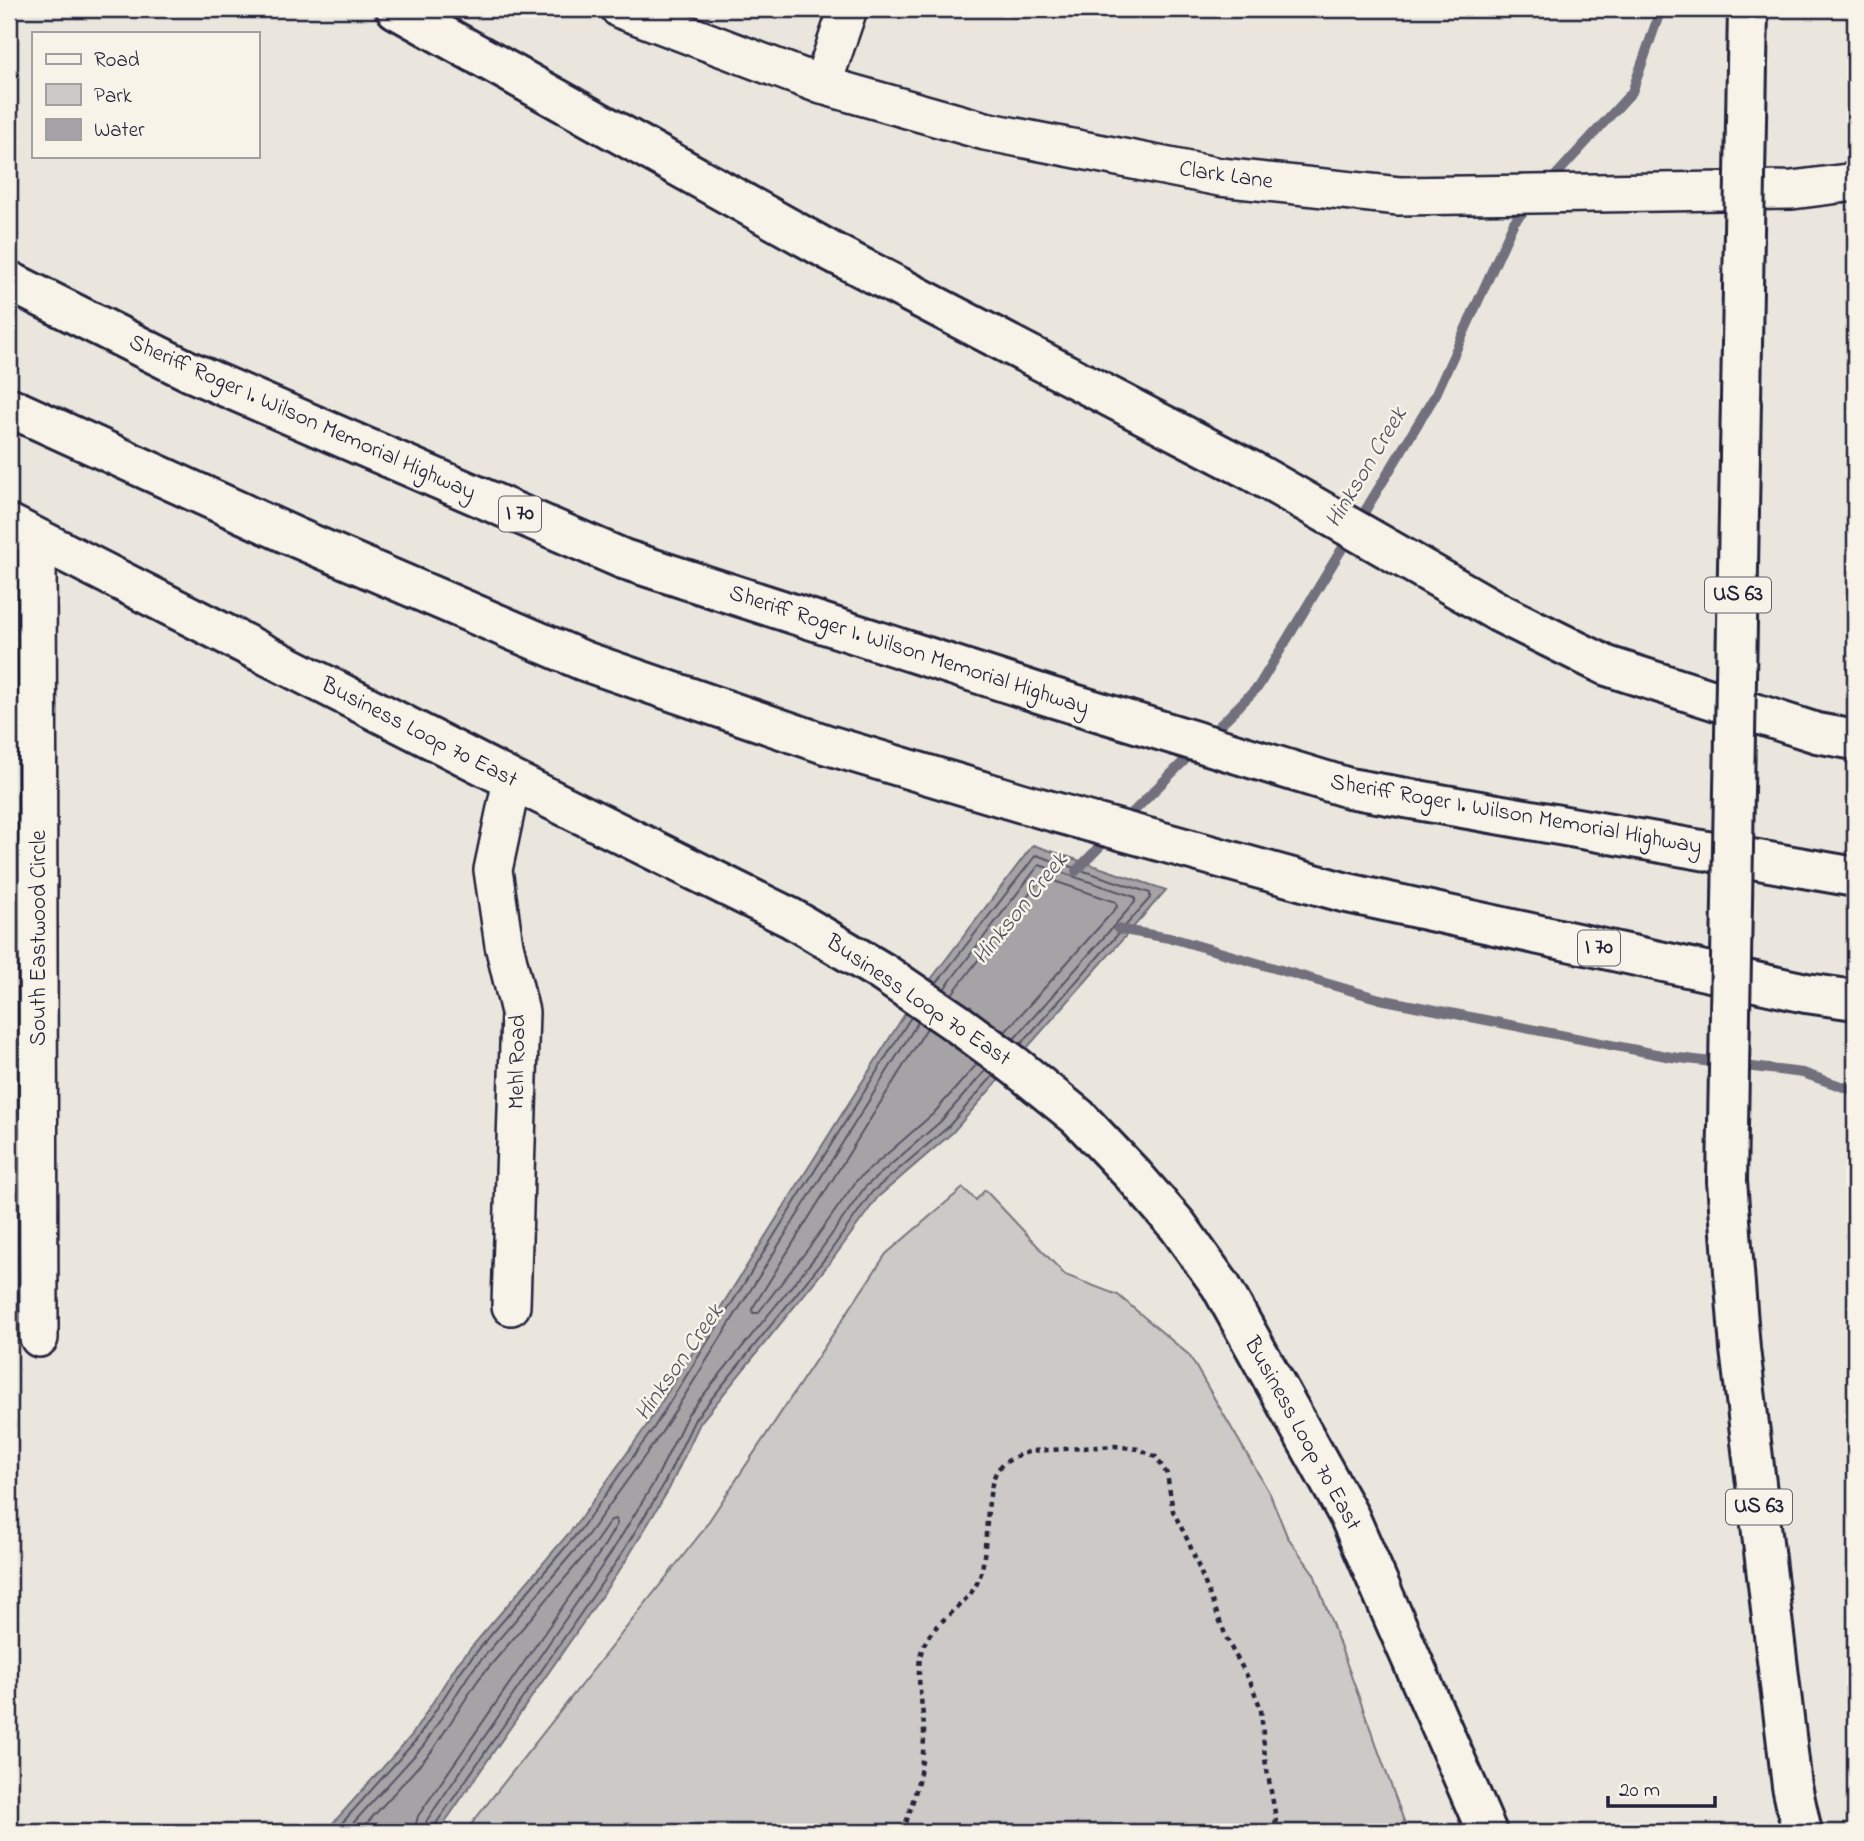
<svg xmlns="http://www.w3.org/2000/svg" width="1864" height="1841" font-family="'Indie Flower',sans-serif">
<style>
.green{fill:#cdc9c6;stroke:#787680;stroke-width:2}
.water{fill:#a6a3a6;stroke:#716f7b;stroke-width:2}
.lines{fill:none;stroke-linecap:round;stroke-linejoin:round}
.shore{stroke:#575666;stroke-width:2}
.stream{stroke:#716f7b;stroke-width:10}
.minor-casing{stroke:#22223b;stroke-width:42}
.major-casing{stroke:#22223b;stroke-width:44}
.highway-casing{stroke:#22223b;stroke-width:44}
.path{stroke:#22223b;stroke-width:4.5;stroke-dasharray:5 5;stroke-linecap:butt}
.minor{stroke:#f7f3e8;stroke-width:37}
.major{stroke:#f7f3e8;stroke-width:38}
.highway{stroke:#f7f3e8;stroke-width:38}
.highway-bridge-casing{stroke:#22223b;stroke-width:44;stroke-linecap:butt}
.highway-bridge{stroke:#f7f3e8;stroke-width:38}
.labels{text-anchor:middle;dominant-baseline:central;stroke-width:5;stroke-linejoin:round;paint-order:stroke}
.shield{fill:#f7f3e8;stroke:#62616f;stroke-width:2}
.shield-label{font-size:21px;font-weight:bold;fill:#22223b}
.street-label{font-size:23px;fill:#22223b;stroke:#f7f3e8}
.water-label{font-size:24px;font-style:italic;fill:#504f60;stroke:#f7f3e8}
</style>
<rect width="100%" height="100%" fill="#eae6de"/>
<filter id="ink" filterUnits="userSpaceOnUse"><feTurbulence type="fractalNoise" baseFrequency=".0143" numOctaves="2"/><feDisplacementMap in="SourceGraphic" scale="14" xChannelSelector="R" yChannelSelector="G"/><feConvolveMatrix kernelMatrix="1 2 1 2 8 2 1 2 1" color-interpolation-filters="sRGB"/></filter>
<g filter="url(#ink)">
<polygon class="green" points="963,1188 976,1200 985,1190 1065,1275 1118,1295 1189,1355 1270,1494 1287,1536 1314,1574 1408,1832 465,1832 701,1533 886,1254"/>
<polygon class="water" points="1033,845 1166,890 952,1133 878,1197 832,1260 700,1423 669,1489 625,1562 438,1832 325,1832 412,1735 457,1664 575,1526 647,1425 906,1012"/>
<g class="lines">
<g class="shore">
<polyline points="936,984 1036,855 1150,893 1150,898 1021,1044"/>
<polyline points="944,989 1039,865 1135,897 1135,902 1014,1039"/>
<polyline points="952,994 1042,877 1116,902 1117,907 1005,1032"/>
<polyline points="927,1028 752,1309 753,1313 758,1313 811,1245 857,1180 933,1114 977,1064"/>
<polyline points="334,1832 417,1739 463,1668 580,1530 653,1429 911,1017"/>
<polyline points="345,1832 424,1745 470,1673 587,1536 660,1435 918,1022"/>
<polyline points="359,1832 432,1751 478,1680 595,1543 611,1520 616,1519 617,1524 603,1548 418,1816 414,1832"/>
<polyline points="424,1832 427,1820 611,1553 655,1481 688,1414 820,1251 865,1187 940,1122 986,1070"/>
<polyline points="433,1832 435,1825 619,1558 663,1486 695,1419 827,1256 872,1192 947,1128 993,1076"/>
</g>
<g class="stream">
<polyline points="1547,185 1632,92 1661,9"/>
<polyline points="1209,736 1258,687 1436,394 1514,222 1532,202"/>
<polyline points="1122,823 1195,750"/>
<polyline points="1076,871 1111,835"/>
<polyline points="1118,929 1175,939 1380,999 1671,1057 1803,1073 1855,1091"/>
</g>
<defs>
<g id="minor">
<polyline points="620,9 822,85 985,131 1220,177 1399,196 1792,190 1855,182"/>
<polyline points="822,85 848,9"/>
<polyline points="37,539 39,1338"/>
<polyline points="511,1306 520,1012 504,945 493,870 512,780"/>
</g>
<polyline id="major" points="9,524 512,780 791,918 882,972 957,1023 1014,1065 1078,1117 1135,1177 1178,1226 1221,1286 1350,1518 1487,1832"/>
<g id="highway">
<polyline points="396,9 830,251 1252,471 1498,612 1607,666 1817,733 1855,740"/>
<polyline points="9,281 189,371 623,559 1051,697 1349,788 1855,877"/>
<polyline points="9,407 297,538 584,661 825,744 1022,803 1343,892 1806,993 1855,1000"/>
<polyline points="1727,1181 1740,1349 1792,1786 1802,1832"/>
</g>
</defs>
<use href="#minor" class="minor-casing"/>
<use href="#major" class="major-casing"/>
<use href="#highway" class="highway-casing"/>
<path class="path" d="M903,1832C914,1799 924,1768 924,1733C924,1706 915,1679 921,1653C930,1619 972,1607 981,1573C988,1548 985,1484 999,1468C1008,1459 1020,1454 1032,1451L1115,1446L1139,1449L1156,1457L1167,1474L1173,1511L1189,1543L1229,1644L1250,1681L1261,1709L1265,1759L1276,1818L1274,1832"/>
<use href="#minor" class="minor"/>
<use href="#major" class="major"/>
<use href="#highway" class="highway"/>
<defs>
<polyline id="highway-bridge" points="1727,1181 1748,9"/>
</defs>
<use href="#highway-bridge" class="highway-bridge-casing"/>
<use href="#highway-bridge" class="highway-bridge"/>
</g>
</g>
<g class="labels">
<g class="shield">
<rect x="499" y="496.5" width="42" height="35" rx="5"/>
<rect x="1705" y="577.5" width="66" height="35" rx="5"/>
<rect x="1578" y="930.5" width="42" height="35" rx="5"/>
<rect x="1726" y="1489.5" width="66" height="35" rx="5"/>
</g>
<g class="shield-label">
<text x="520" y="514">I 70</text>
<text x="1738" y="595">US 63</text>
<text x="1599" y="948">I 70</text>
<text x="1759" y="1507">US 63</text>
</g>
<g class="street-label">
<text transform="translate(1226 176) rotate(8)">Clark Lane</text>
<text transform="translate(302 418) rotate(24)">Sheriff Roger I. Wilson Memorial Highway</text>
<text transform="translate(909 651) rotate(18)">Sheriff Roger I. Wilson Memorial Highway</text>
<text transform="translate(419 733) rotate(27)">Business Loop 70 East</text>
<text transform="translate(1516 815) rotate(10)">Sheriff Roger I. Wilson Memorial Highway</text>
<text transform="translate(39 938) rotate(-90)">South Eastwood Circle</text>
<text transform="translate(918 1001) rotate(34)">Business Loop 70 East</text>
<text transform="translate(518 1062) rotate(-89)">Mehl Road</text>
<text transform="translate(1302 1434) rotate(61)">Business Loop 70 East</text>
</g>
<g class="water-label">
<text transform="translate(1367 468) rotate(-59)">Hinkson Creek</text>
<text transform="translate(1021 909) rotate(-51)">Hinkson Creek</text>
<text transform="translate(680 1363) rotate(-55)">Hinkson Creek</text>
</g>
</g>
<rect width="1864" height="1841" fill="none" stroke="#f7f3e8" stroke-width="35"/>
<rect x="18" y="18" width="1829" height="1806" fill="none" stroke="#22223b" stroke-width="2.5" filter="url(#ink)"/>
<rect x="32" y="32" width="228" height="126" fill="#f7f3e8" stroke="#a29fa3" stroke-width="2"/>
<rect x="46" y="54" width="35" height="10" fill="#f7f3e8" stroke="#a29fa3" stroke-width="2"/>
<text x="94" y="66" font-size="21" fill="#22223b">Road</text>
<rect x="46" y="84" width="35" height="21" fill="#cdc9c6" stroke="#a29fa3" stroke-width="2"/>
<text x="94" y="102" font-size="21" fill="#22223b">Park</text>
<rect x="46" y="119" width="35" height="21" fill="#a6a3a6" stroke="#a29fa3" stroke-width="2"/>
<text x="94" y="136" font-size="21" fill="#22223b">Water</text>
<path d="M1608 1796v10h107v-10" fill="none" stroke="#22223b" stroke-width="3.5"/>
<text x="1619" y="1796" font-size="21" fill="#22223b" stroke="#f7f3e8" stroke-width="5" paint-order="stroke">20 m</text>
</svg>
